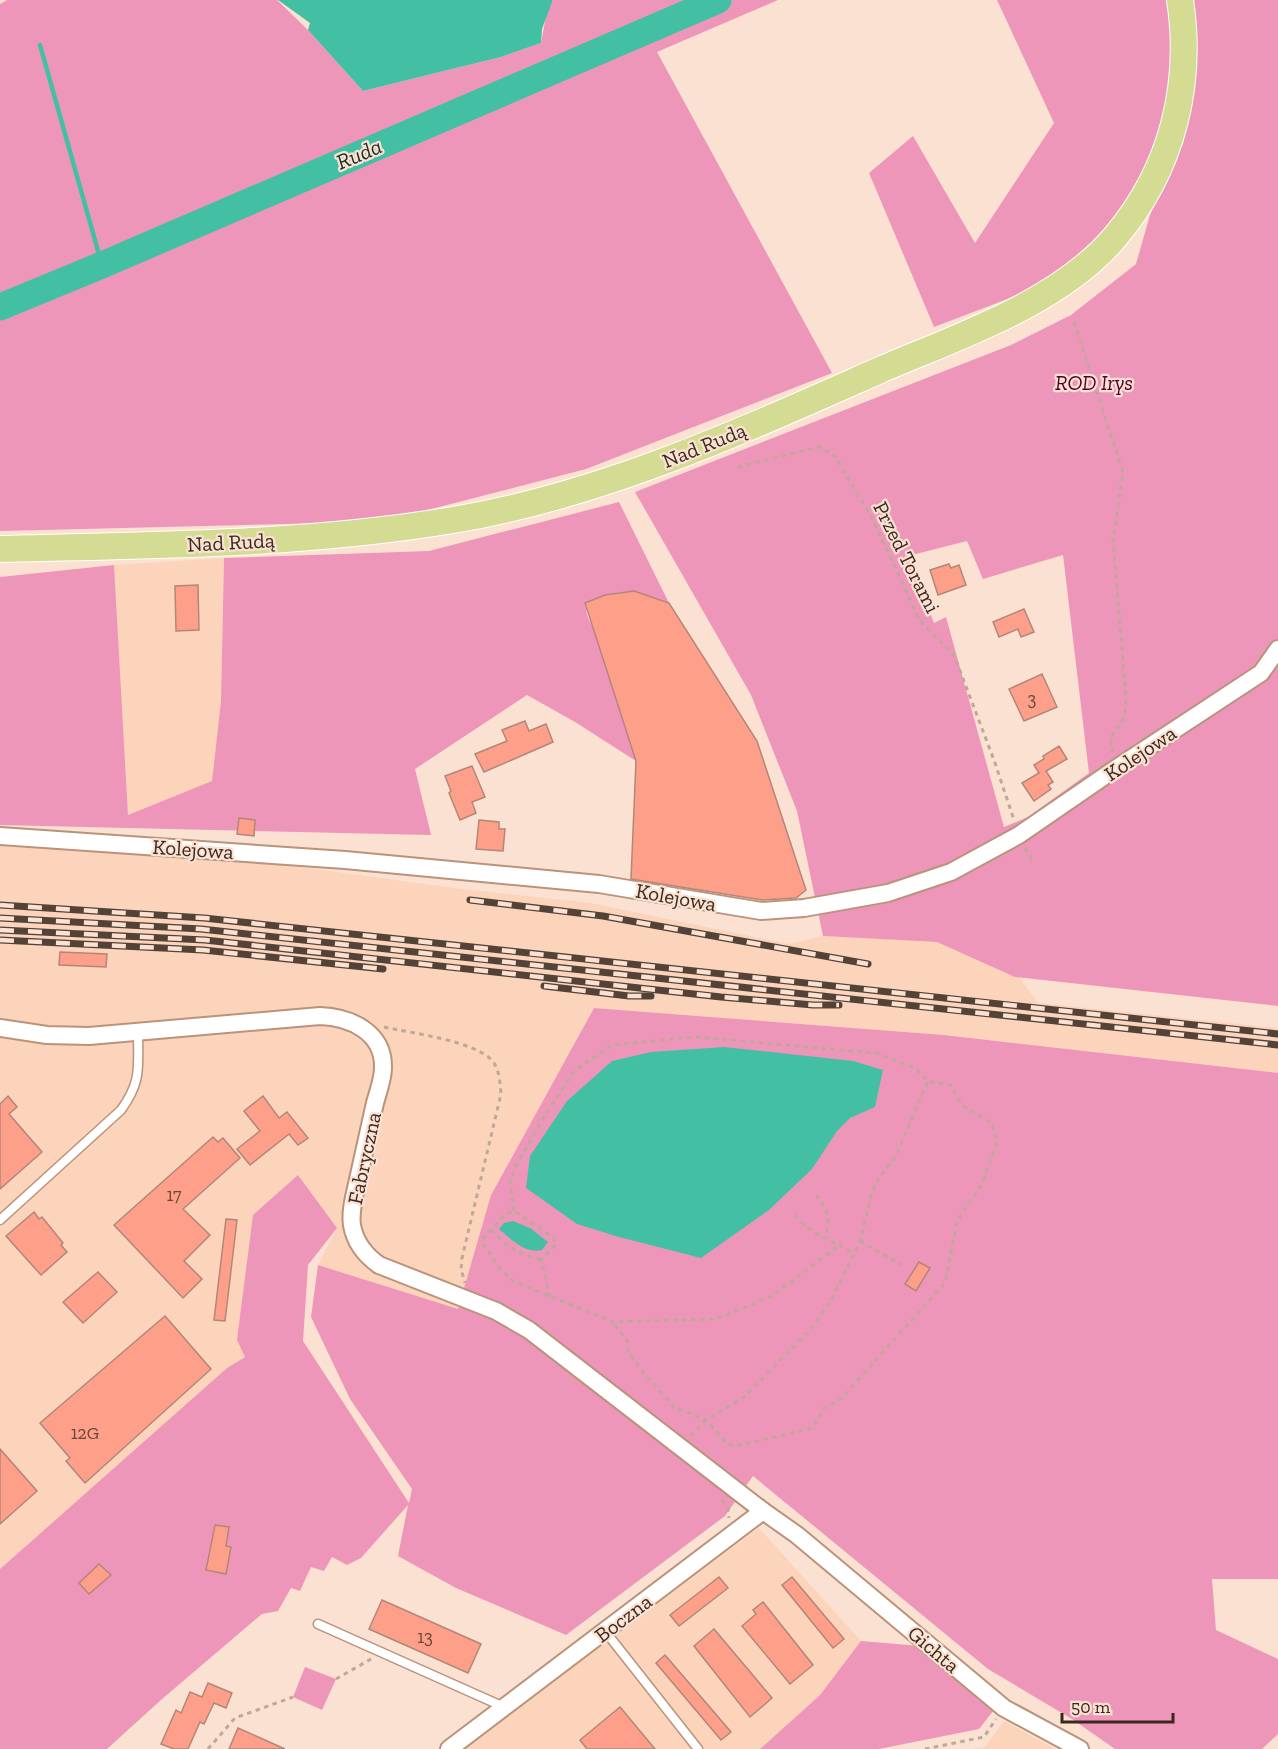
<svg xmlns="http://www.w3.org/2000/svg" width="1278" height="1749" font-family="'Zilla Slab',serif">
<style>
.built{fill:#fbd4bb}
.green{fill:#ee96b9;fill-rule:evenodd}
.water{fill:#43c0a3}
.lines{fill:none;stroke-linecap:round;stroke-linejoin:round}
.stream{stroke:#43c0a3;stroke-width:4.5}
.river{stroke:#43c0a3;stroke-width:27}
.building{fill:#fea089;stroke:#b3867a;stroke-width:1.5}
.service-casing{stroke:#ba937a;stroke-width:11}
.minor-casing{stroke:#ba937a;stroke-width:20}
.primary-casing{stroke:#fff;stroke-width:28}
.path{stroke:#bfa89a;stroke-width:3;stroke-dasharray:4.5 4.5;stroke-linecap:butt}
.service{stroke:#fff;stroke-width:8}
.minor{stroke:#fff;stroke-width:16}
.primary{stroke:#d4db93;stroke-width:26}
.rail-casing{stroke:#534237;stroke-width:7}
.rail{stroke:#fbe1d1;stroke-width:4.5;stroke-dasharray:14;stroke-linecap:butt}
.labels{text-anchor:middle;dominant-baseline:central;stroke-width:4.5;stroke-linejoin:round;paint-order:stroke}
.number-label{font-size:18px;fill:#6a473a}
.park-label{font-size:21px;font-style:italic;fill:#50002d;stroke:#fbe1d1}
.street-label{font-size:21px;fill:#39291f;stroke:#fbe1d1}
.water-label{font-size:22px;font-style:italic;fill:#192e28;stroke:#fbe1d1}
</style>
<rect width="100%" height="100%" fill="#fbe1d1"/>
<g class="built">
<polygon points="224,558 221,701 212,781 128,815 114,565"/>
<polygon points="0,845 241,859 462,889 591,903 788,944 823,936 937,942 1019,977 1038,1003 1278,1028 1278,1073 944,1035 594,1008 491,1195 458,1310 318,1265 337,1228 298,1175 245,1357 227,1368 0,1569"/>
<polygon points="759,1528 861,1641 820,1695 760,1749 463,1749"/>
<polygon points="1004,1721 1055,1749 973,1749 985,1747"/>
</g>
<g class="green">
<polygon points="7,0 277,0 308,30 363,91 501,57 541,43 549,0 778,0 657,52 832,373 586,469 412,514 327,523 0,531 0,4"/>
<polygon points="997,0 1168,0 1176,27 1166,103 1150,171 1097,243 1034,289 934,327 869,173 913,136 975,243 1054,123"/>
<path d="M1191,0H1278V1006L1015,977L937,942L823,936L797,811L751,695L635,492L1011,345L1071,315L1136,264L1150,215L1183,144L1196,66ZM967,541L983,579L1063,555L1089,773L1028,817L1004,827L946,617L934,623L908,556Z"/>
<path d="M619,502L669,603C632,590 623,587 585,603L587,615L599,642L636,761L575,722L527,695L415,769L431,835L0,825V577L114,565L128,815L212,781L221,701L224,558L429,551Z"/>
<polygon points="594,1008 944,1035 1278,1073 1278,1579 1212,1579 1216,1630 1278,1659 1278,1734 1262,1749 1115,1749 1072,1719 988,1669 753,1476 725,1516 566,1635 456,1588 398,1556 408,1505 361,1558 347,1565 332,1557 324,1571 311,1567 300,1591 291,1588 278,1611 262,1614 162,1699 107,1749 0,1749 0,1569 227,1368 245,1357 237,1340 253,1215 298,1175 337,1228 308,1265 303,1341 409,1503 412,1489 350,1399 311,1317 318,1265 458,1309 491,1195"/>
<polygon points="861,1641 920,1646 994,1710 979,1729 879,1749 760,1749 820,1695"/>
<polygon points="305,1667 336,1679 322,1710 293,1697"/>
</g>
<g class="water">
<polygon points="278,0 552,0 552,2 542,29 541,43 501,57 363,91 308,30 310,23"/>
<polygon points="724,1047 853,1061 883,1070 875,1107 850,1118 837,1131 812,1169 769,1210 701,1258 619,1237 577,1224 526,1188 530,1156 567,1101 612,1061 651,1052"/>
<path d="M513,1221L530,1228L548,1242L542,1250C525,1254 512,1240 499,1229L504,1223Z"/>
</g>
<g class="lines">
<polyline class="stream" points="40,45 102,265"/>
<polyline class="river" points="0,307 102,265 718,0"/>
</g>
<g class="building">
<polygon points="949,564 951,568 959,565 966,585 938,595 930,570"/>
<polygon points="198,585 199,630 176,631 175,586"/>
<polygon points="634,591 669,603 757,741 806,890 796,898 762,900 631,879 636,761 585,603 605,595"/>
<polygon points="1024,609 1034,632 1021,637 1018,629 999,637 993,622"/>
<polygon points="1042,674 1057,707 1024,721 1009,689"/>
<polygon points="525,721 529,731 546,724 553,742 484,772 475,754 507,741 502,730"/>
<polygon points="1059,746 1067,759 1046,771 1053,782 1048,785 1051,789 1034,801 1022,783 1039,773 1034,765 1044,759 1043,756"/>
<polygon points="472,766 485,797 472,802 476,813 460,820 449,793 451,791 445,776"/>
<polygon points="239,818 255,820 254,836 237,834"/>
<polygon points="479,820 499,822 499,829 505,829 503,851 476,849"/>
<polygon points="60,952 107,954 106,967 59,965"/>
<polygon points="8,1096 17,1107 9,1114 42,1152 0,1189 0,1104"/>
<polygon points="263,1096 279,1118 287,1112 308,1138 298,1145 289,1134 250,1165 237,1149 260,1131 244,1111"/>
<polygon points="213,1137 218,1142 223,1138 240,1158 183,1209 210,1235 184,1261 202,1279 183,1298 114,1225"/>
<polygon points="34,1212 39,1219 42,1217 63,1243 61,1245 67,1252 41,1275 6,1236"/>
<polygon points="226,1219 237,1220 225,1321 214,1320"/>
<polygon points="919,1262 930,1268 916,1291 905,1284"/>
<polygon points="98,1272 117,1292 83,1323 63,1302"/>
<polygon points="165,1316 211,1369 85,1483 66,1461 70,1458 40,1423"/>
<polygon points="0,1449 37,1491 0,1524"/>
<polygon points="215,1525 229,1527 226,1546 231,1547 226,1574 206,1570"/>
<polygon points="99,1564 111,1575 89,1594 79,1583"/>
<polygon points="719,1577 728,1588 679,1626 670,1615"/>
<polygon points="792,1577 844,1639 833,1648 782,1585"/>
<polygon points="382,1600 481,1644 468,1673 369,1629"/>
<polygon points="763,1602 813,1665 790,1684 742,1626 756,1614 753,1610"/>
<polygon points="714,1629 772,1698 750,1717 694,1646"/>
<polygon points="665,1655 731,1732 721,1740 656,1663"/>
<polygon points="208,1683 232,1693 226,1708 214,1703 204,1724 200,1722 188,1749 174,1749 161,1744 176,1710 181,1713 190,1692 202,1697"/>
<polygon points="620,1707 655,1749 587,1749 580,1740"/>
<polygon points="238,1728 285,1749 229,1749"/>
</g>
<g class="lines">
<defs>
<g id="service">
<path d="M0,1220L121,1110C142,1081 138,1067 138,1032"/>
<polyline points="318,1624 504,1707"/>
<polyline points="605,1631 698,1749"/>
</g>
<g id="minor">
<polyline points="0,836 345,860 599,884 761,911 804,908 888,893 951,872 1019,835 1115,769 1261,673 1278,649"/>
<path d="M0,1028L47,1035L89,1036L320,1016C350,1017 384,1032 383,1068C383,1079 378,1092 375,1103C369,1130 363,1157 357,1184C354,1197 350,1212 352,1225C355,1243 365,1255 379,1265L496,1311L529,1330L763,1511"/>
<polyline points="449,1749 763,1511 797,1535 1004,1708 1080,1749"/>
</g>
<path id="primary" d="M0,549C152,545 303,545 453,520C603,495 742,431 880,370C959,336 1060,303 1116,236C1172,169 1193,85 1180,0"/>
</defs>
<use href="#service" class="service-casing"/>
<use href="#minor" class="minor-casing"/>
<use href="#primary" class="primary-casing"/>
<g class="path">
<polyline points="1074,322 1123,472 1113,541 1126,697 1125,716 1110,739 1113,752"/>
<polyline points="738,467 819,447 835,456 872,518 920,621 954,655 994,760 1014,820"/>
<polyline points="1025,848 1033,862"/>
<path d="M384,1027C410,1033 479,1041 494,1063C500,1073 500,1083 501,1094L462,1258L461,1269L465,1283"/>
<path d="M816,1195C829,1211 829,1218 826,1238"/>
<polyline points="514,1211 510,1182 517,1164 541,1122 574,1071 612,1045 694,1037 876,1053 915,1068 928,1081 950,1085 962,1105 990,1122 998,1140 982,1184 957,1221 945,1283 841,1399 824,1408 813,1428 736,1446 727,1444 706,1420 674,1407 642,1371 628,1351 628,1342 613,1322"/>
<path d="M795,1215C812,1237 833,1239 855,1254"/>
<path d="M491,1230C508,1247 518,1254 541,1260"/>
<polyline points="860,1241 902,1265"/>
<polyline points="550,1297 541,1260 556,1244 553,1237 514,1211 505,1214 483,1239 484,1245 499,1268 513,1281 613,1322 716,1319 772,1296 841,1244"/>
<polyline points="691,1436 706,1420 744,1397 809,1331 831,1301 860,1241 872,1193 879,1178 896,1156 928,1081"/>
<polyline points="722,1500 728,1509 729,1518"/>
<polyline points="336,1679 371,1659"/>
<polyline points="208,1749 235,1718 293,1697"/>
<polyline points="925,1749 984,1737 996,1719"/>
</g>
<use href="#service" class="service"/>
<use href="#minor" class="minor"/>
<use href="#primary" class="primary"/>
<defs>
<g id="rail">
<polyline points="470,900 603,916 868,964"/>
<polyline points="0,905 204,918 1278,1034"/>
<polyline points="0,918 201,929 1278,1045"/>
<polyline points="0,930 205,940 721,997 813,1005 839,1005"/>
<polyline points="0,940 203,950 383,969"/>
<polyline points="544,986 629,996 651,996"/>
</g>
</defs>
<use href="#rail" class="rail-casing"/>
<use href="#rail" class="rail"/>
</g>
<g class="labels">
<g class="number-label">
<text x="1032" y="699">3</text>
<text x="174" y="1195">17</text>
<text x="85" y="1433">12G</text>
<text x="425" y="1637">13</text>
</g>
<g class="park-label">
<text x="1094" y="382">ROD Irys</text>
</g>
<g class="street-label">
<text transform="translate(704 445) rotate(-22)">Nad Rudą</text>
<text transform="translate(231 542) rotate(-3)">Nad Rudą</text>
<text transform="translate(907 557) rotate(63)">Przed Torami</text>
<text transform="translate(1140 753) rotate(-34)">Kolejowa</text>
<text transform="translate(193 849) rotate(4)">Kolejowa</text>
<text transform="translate(676 897) rotate(10)">Kolejowa</text>
<text transform="translate(364 1158) rotate(-78)">Fabryczna</text>
<text transform="translate(623 1618) rotate(-37)">Boczna</text>
<text transform="translate(934 1649) rotate(40)">Gichta</text>
</g>
<g class="water-label">
<text transform="translate(359 154) rotate(-23)">Ruda</text>
</g>
</g>
<path d="M1062 1713v9h111v-9" fill="none" stroke="#39291f" stroke-width="3"/>
<text x="1071" y="1713" font-size="18" fill="#39291f" stroke="#fbe1d1" stroke-width="4.5" paint-order="stroke">50 m</text>
</svg>
